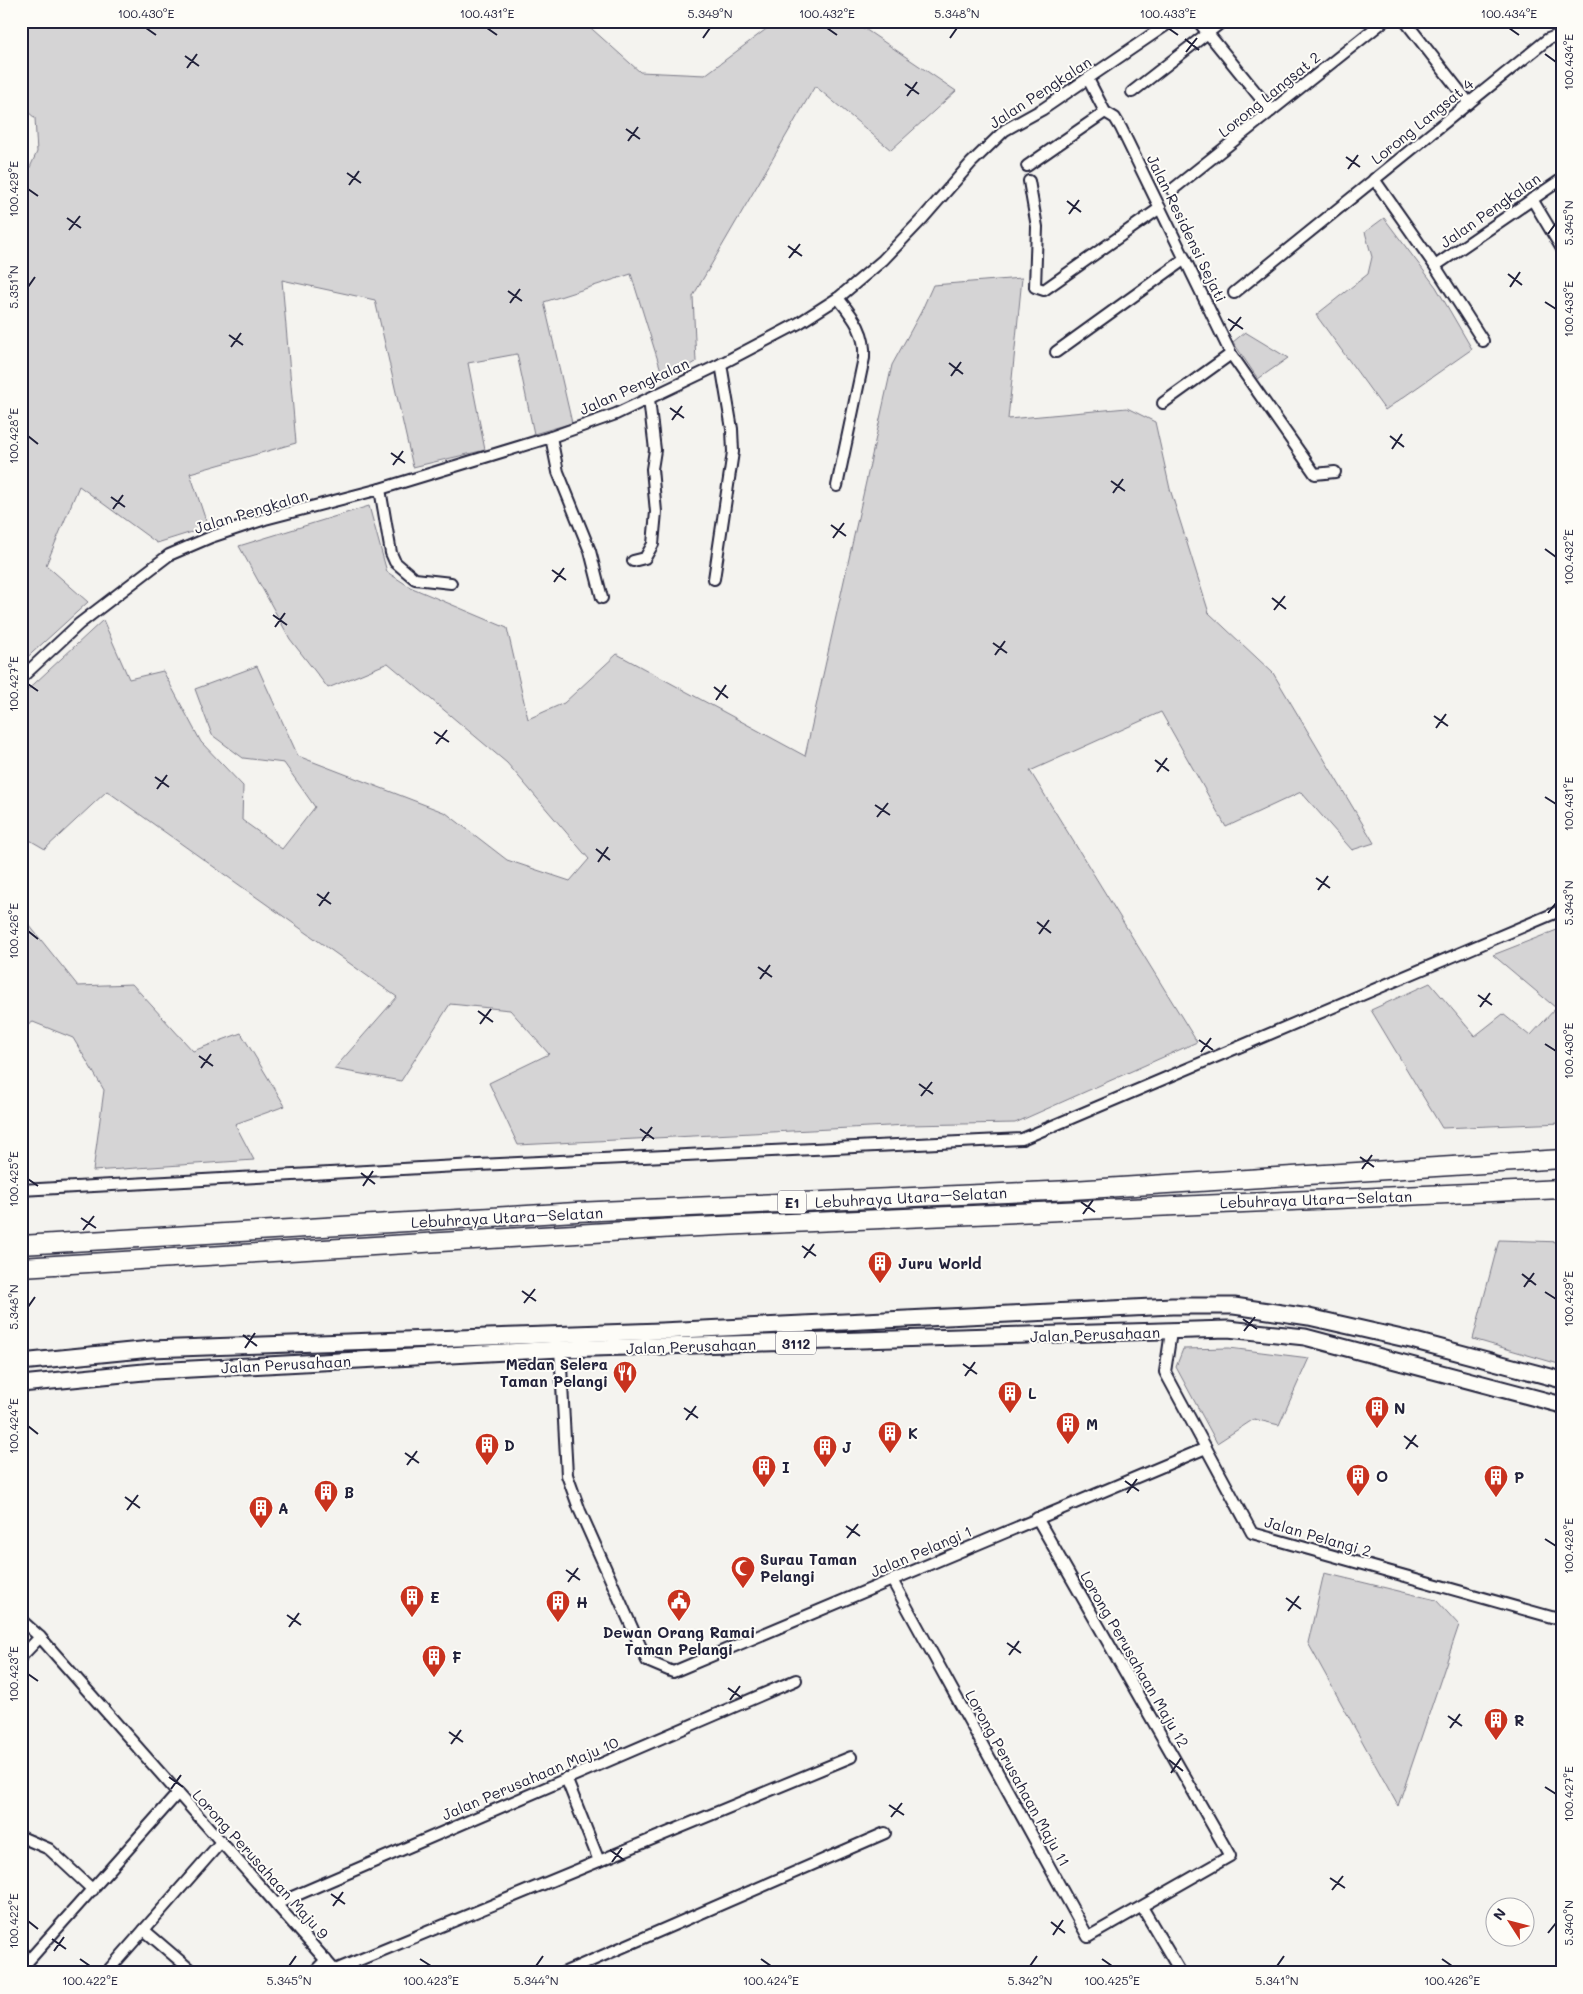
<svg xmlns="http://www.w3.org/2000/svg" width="1583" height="1994" font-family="Mali,sans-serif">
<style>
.green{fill:#d5d4d5;stroke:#7c7b88}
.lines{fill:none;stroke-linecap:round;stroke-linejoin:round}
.stream{stroke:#757582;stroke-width:4}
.minor-casing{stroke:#22223b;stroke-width:14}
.primary-casing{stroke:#22223b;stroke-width:19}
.motorway-casing{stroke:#22223b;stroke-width:21}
.minor{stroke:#fdfcf7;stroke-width:10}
.primary{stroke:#fdfcf7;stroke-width:15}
.motorway{stroke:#fdfcf7;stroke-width:18}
.ticks{fill:none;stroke:#22223b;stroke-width:2}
.labels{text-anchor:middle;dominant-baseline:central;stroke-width:4;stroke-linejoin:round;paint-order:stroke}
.shield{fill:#fdfcf7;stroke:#646373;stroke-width:1}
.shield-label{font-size:14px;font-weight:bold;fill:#22223b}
.street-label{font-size:15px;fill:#22223b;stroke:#fdfcf7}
.poi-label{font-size:15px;font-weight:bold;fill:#22223b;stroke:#fdfcf7;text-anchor:start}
.neatline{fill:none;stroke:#22223b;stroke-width:2}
.ticks-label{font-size:12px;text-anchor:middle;fill:#22223b}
</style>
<rect width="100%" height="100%" fill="#f4f3ef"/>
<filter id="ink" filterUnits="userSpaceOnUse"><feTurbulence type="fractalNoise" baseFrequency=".02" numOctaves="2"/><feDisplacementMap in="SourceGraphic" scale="10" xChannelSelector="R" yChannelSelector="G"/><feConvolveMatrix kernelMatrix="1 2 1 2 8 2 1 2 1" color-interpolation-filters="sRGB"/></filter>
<g filter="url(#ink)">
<g class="green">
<polygon points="21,21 583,21 640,72 705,75 777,21 830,21 865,29 956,91 891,150 815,86 693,296 696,362 664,380 631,274 544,302 572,423 534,434 517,354 468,363 485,450 413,467 375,300 282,280 296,443 190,473 208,527 157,543 79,486 46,565 88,602 21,663 21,187 37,152 35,118 21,106"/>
<polygon points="1384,218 1436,287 1472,349 1385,410 1316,315 1368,274 1372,257 1365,232"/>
<polygon points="1022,278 1008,419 1127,408 1155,422 1170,489 1209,613 1273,673 1374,843 1352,850 1301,792 1226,827 1161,712 1030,771 1197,1042 1015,1123 908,1125 518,1145 489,1083 549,1054 510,1010 450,1004 401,1081 334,1069 397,997 107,791 45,849 21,835 21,696 103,620 129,679 163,671 201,742 243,786 242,820 282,849 315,807 284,763 243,758 212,735 195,689 257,666 298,756 446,813 507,860 570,881 589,859 507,763 388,663 328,688 290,639 239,546 369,506 387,572 410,587 507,628 528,719 564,703 617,654 805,756 892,365 921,312 933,285"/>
<polygon points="1245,332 1288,358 1258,379 1233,342"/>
<polygon points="21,915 78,986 132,984 193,1051 241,1033 285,1106 235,1124 254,1160 93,1171 104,1090 73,1038 33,1022 21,1029"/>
<polygon points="1562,928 1562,1123 1442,1128 1371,1010 1430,983 1475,1036 1503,1014 1530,1036 1556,1008 1493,955"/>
<polygon points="1499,1240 1562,1242 1562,1365 1473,1339"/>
<polygon points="1229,1348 1309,1358 1279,1425 1254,1419 1217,1443 1176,1367 1183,1349"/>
<polygon points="1324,1573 1436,1600 1459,1625 1398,1806 1308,1643"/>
</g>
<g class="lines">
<polyline class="stream" points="1551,21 1554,27"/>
<defs>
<g id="minor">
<polyline points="1198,21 1271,111"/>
<polyline points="1405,21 1469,103"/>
<polyline points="1088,79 1105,112 1115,118 1121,128 1231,354 1315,474 1335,472"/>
<polyline points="1132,92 1223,21"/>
<polyline points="1027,166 1105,112"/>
<polyline points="1374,179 1435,266 1483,341"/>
<polyline points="1029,181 1037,227 1035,287 1044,290 1160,208"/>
<polyline points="1172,190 1384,21"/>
<polyline points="1532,199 1562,249"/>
<polyline points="1435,266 1562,179"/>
<polyline points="1234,293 1548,39 1562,34"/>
<polyline points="1056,352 1185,259"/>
<polyline points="1163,403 1231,354"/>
<polyline points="551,437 558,472 590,551 602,598"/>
<path d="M837,486L864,358C866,332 853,317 838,298"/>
<polyline points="380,489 391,553 395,562 415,579 451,583"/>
<polyline points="633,561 645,558 653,544 656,512 652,469 655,450 649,399"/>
<polyline points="714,579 733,452 732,429 721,364"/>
<polyline points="21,678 79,624 169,555 211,537 265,519 380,489 551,437 616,414 721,364 799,323 838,298 883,260 923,218 971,163 1005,130 1043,109 1172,21"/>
<polyline points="21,1190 457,1166 1022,1139 1562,910"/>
<polyline points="1171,1332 1165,1372 1252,1533 1562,1620"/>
<polyline points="560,1349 567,1475 580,1511 647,1661 673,1672 1206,1448"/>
<polyline points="892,1580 1088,1937 1230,1856 1037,1518"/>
<polyline points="21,1620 40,1637 337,1973"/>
<polyline points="21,1657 40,1637"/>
<polyline points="566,1778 599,1861"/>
<polyline points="21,1837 49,1849 93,1890"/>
<polyline points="276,1904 796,1680"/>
<polyline points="1142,1907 1181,1973"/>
<polyline points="144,1930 193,1972"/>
<polyline points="21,1969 178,1793"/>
<polyline points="335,1970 851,1757"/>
<polyline points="106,1973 221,1842"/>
<polyline points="313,1973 326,1960"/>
<polyline points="563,1973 885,1833"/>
</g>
<g id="primary">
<polyline points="21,1362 151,1349 661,1331 1172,1306 1234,1306 1309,1317 1415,1341 1562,1380"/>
<polyline points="21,1384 154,1371 560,1349 1228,1329 1305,1337 1562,1405"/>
</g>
<g id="motorway">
<polyline points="21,1245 576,1212 1072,1190 1562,1159"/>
<polyline points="21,1267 676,1228 1562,1189"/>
</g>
</defs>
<use href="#minor" class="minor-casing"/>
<use href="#primary" class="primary-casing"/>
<use href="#motorway" class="motorway-casing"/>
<use href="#minor" class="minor"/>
<use href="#primary" class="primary"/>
<use href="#motorway" class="motorway"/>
</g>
</g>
<path class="ticks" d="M146,28L156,35M487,28L497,35M827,28L837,35M1168,28L1178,35M1509,28L1519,35M703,38L710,28M950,38L957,28M1185,39L1199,50M1186,52L1197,38M1545,54L1556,62M185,56L199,66M187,68L197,54M905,84L919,94M907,96L917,82M626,129L640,139M628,141L638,127M1346,157L1360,167M1348,169L1358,155M347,173L361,183M349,185L359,171M28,189L38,196M1067,201L1081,212M1069,214L1079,200M67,218L81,228M69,230L80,216M1548,234L1556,223M788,246L802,256M789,258L800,244M1508,274L1522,285M28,287L35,277M1510,287L1520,272M508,291L522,301M1545,302L1556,309M510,303L520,289M1228,319L1243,329M1230,331L1241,317M229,335L243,345M231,347L241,333M949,363L963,374M951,376L961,362M670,408L684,418M672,420L682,406M28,436L38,444M1390,436L1404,447M1392,449L1402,434M391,453L405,463M393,465L403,451M1111,481L1125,491M1113,493L1123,479M111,497L125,507M113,509L123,495M831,525L846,536M833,538L844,523M1545,549L1556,557M552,570L566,580M554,582L564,568M1272,598L1286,609M1274,610L1285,596M273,615L287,625M275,627L285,613M993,643L1007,653M995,655L1005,641M28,684L38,691M714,687L728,698M716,700L726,685M1434,716L1448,726M1436,728L1446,714M434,732L449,742M436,744L447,730M1155,760L1169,771M1157,772L1167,758M155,777L169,787M157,789L167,775M1545,797L1556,804M875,805L890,815M877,817L888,803M596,849L610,860M598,862L608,847M1316,878L1330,888M1318,890L1328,876M317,894L331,904M319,906L329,892M1548,913L1556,903M1037,922L1051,933M28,931L38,939M1039,934L1049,920M758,967L772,977M760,979L770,965M1478,995L1492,1005M1480,1007L1490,993M478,1011L493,1022M480,1024L491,1009M1199,1040L1213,1050M1545,1044L1556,1051M1201,1052L1211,1038M199,1056L213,1066M201,1068L211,1054M919,1084L933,1094M921,1096L932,1082M640,1129L654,1139M642,1141L652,1127M1360,1157L1374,1167M1362,1169L1372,1155M361,1173L375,1184M28,1179L38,1186M363,1186L373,1171M1081,1202L1095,1212M1083,1214L1093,1200M81,1218L96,1228M83,1230L94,1216M802,1246L816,1256M804,1258L814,1244M1522,1274L1536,1285M1524,1287L1534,1273M522,1291L536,1301M1545,1292L1556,1299M524,1303L535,1289M28,1307L35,1297M1243,1319L1257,1329M1244,1331L1255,1317M243,1335L257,1346M245,1348L255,1333M963,1364L977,1374M965,1376L975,1362M684,1408L698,1418M686,1420L696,1406M28,1426L38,1434M1404,1436L1418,1447M1406,1449L1416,1435M405,1453L419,1463M407,1465L417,1451M1125,1481L1139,1491M1127,1493L1137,1479M125,1497L140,1508M127,1510L138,1495M846,1526L860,1536M847,1538L858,1524M1545,1539L1556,1546M566,1570L580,1580M568,1582L578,1568M1286,1598L1301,1609M1288,1611L1299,1596M287,1615L301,1625M289,1627L299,1613M1007,1643L1021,1653M1009,1655L1019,1641M28,1674L38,1681M728,1688L742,1698M730,1700L740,1686M1448,1716L1462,1726M1450,1728L1460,1714M449,1732L463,1742M451,1744L461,1730M1169,1760L1183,1771M1171,1773L1181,1758M169,1777L183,1787M1545,1787L1556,1794M171,1789L181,1775M889,1805L904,1815M891,1817L902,1803M610,1850L624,1860M612,1862L622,1848M1330,1878L1345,1888M1332,1890L1343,1876M331,1894L345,1904M333,1906L343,1892M28,1921L38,1929M1051,1922L1065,1933M1548,1933L1556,1923M1053,1935L1063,1920M52,1939L66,1949M54,1951L64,1937M80,1959L90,1966M420,1959L431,1966M761,1959L771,1966M1102,1959L1112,1966M1442,1959L1452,1966M289,1966L296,1956M536,1966L543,1956M1030,1966L1037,1956M1277,1966L1284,1956"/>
<defs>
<symbol id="building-pin" viewBox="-11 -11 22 30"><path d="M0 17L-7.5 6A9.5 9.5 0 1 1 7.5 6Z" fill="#c8321e" stroke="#fdfcf7"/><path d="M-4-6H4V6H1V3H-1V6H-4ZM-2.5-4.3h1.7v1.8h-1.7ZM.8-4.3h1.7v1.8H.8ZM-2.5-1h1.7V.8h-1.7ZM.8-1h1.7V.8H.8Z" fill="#fff"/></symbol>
<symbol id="restaurant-pin" viewBox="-11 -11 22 30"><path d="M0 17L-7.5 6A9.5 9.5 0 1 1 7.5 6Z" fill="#c8321e" stroke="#fdfcf7"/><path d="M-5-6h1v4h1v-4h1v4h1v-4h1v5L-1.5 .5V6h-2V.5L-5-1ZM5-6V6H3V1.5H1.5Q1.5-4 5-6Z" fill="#fff"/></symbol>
<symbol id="mosque-pin" viewBox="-11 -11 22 30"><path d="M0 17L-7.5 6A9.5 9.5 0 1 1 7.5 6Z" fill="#c8321e" stroke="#fdfcf7"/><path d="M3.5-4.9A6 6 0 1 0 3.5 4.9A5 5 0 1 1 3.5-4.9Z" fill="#fff"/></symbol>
<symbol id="civic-pin" viewBox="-11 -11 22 30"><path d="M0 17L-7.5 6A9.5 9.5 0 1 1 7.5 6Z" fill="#c8321e" stroke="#fdfcf7"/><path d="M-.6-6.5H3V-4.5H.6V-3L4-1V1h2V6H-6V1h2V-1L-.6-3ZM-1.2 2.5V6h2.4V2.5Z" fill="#fff"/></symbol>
</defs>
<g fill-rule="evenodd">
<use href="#building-pin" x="866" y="1249" width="28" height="38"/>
<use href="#restaurant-pin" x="611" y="1359" width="28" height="38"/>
<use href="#building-pin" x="996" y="1379" width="28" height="38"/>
<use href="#building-pin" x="1363" y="1394" width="28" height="38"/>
<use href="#building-pin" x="1054" y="1410" width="28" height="38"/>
<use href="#building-pin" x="876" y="1419" width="28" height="38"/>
<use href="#building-pin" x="473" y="1431" width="28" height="38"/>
<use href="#building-pin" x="811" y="1433" width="28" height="38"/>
<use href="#building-pin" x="750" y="1453" width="28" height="38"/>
<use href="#building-pin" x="1344" y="1462" width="28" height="38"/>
<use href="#building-pin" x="1482" y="1463" width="28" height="38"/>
<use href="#building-pin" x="312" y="1478" width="28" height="38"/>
<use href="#building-pin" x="247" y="1494" width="28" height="38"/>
<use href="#mosque-pin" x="729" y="1554" width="28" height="38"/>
<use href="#building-pin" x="398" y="1583" width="28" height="38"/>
<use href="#civic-pin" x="665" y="1587" width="28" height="38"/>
<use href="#building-pin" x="544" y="1588" width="28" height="38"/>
<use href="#building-pin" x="420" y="1643" width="28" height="38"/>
<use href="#building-pin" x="1482" y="1706" width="28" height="38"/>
</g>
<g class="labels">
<g class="shield">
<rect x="778" y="1190.5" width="28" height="23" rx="4"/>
<rect x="776" y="1331.5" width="40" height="23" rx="4"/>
</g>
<g class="shield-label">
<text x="792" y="1202">E1</text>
<text x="796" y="1343">3112</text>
</g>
<g class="street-label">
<text transform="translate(1040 92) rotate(-33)">Jalan Pengkalan</text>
<text transform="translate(1269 94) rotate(-39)">Lorong Langsat 2</text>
<text transform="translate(1422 121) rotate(-39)">Lorong Langsat 4</text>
<text transform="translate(1490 210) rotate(-35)">Jalan Pengkalan</text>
<text transform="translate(1187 228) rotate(64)">Jalan Residensi Sejati</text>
<text transform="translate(634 386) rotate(-24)">Jalan Pengkalan</text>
<text transform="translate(251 511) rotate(-17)">Jalan Pengkalan</text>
<text transform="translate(911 1197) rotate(-3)">Lebuhraya Utara–Selatan</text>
<text transform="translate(1316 1199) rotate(-2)">Lebuhraya Utara–Selatan</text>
<text transform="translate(507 1217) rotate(-3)">Lebuhraya Utara–Selatan</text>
<text transform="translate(1095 1334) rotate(-2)">Jalan Perusahaan</text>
<text transform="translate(691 1346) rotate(-2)">Jalan Perusahaan</text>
<text transform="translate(286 1364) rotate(-3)">Jalan Perusahaan</text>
<text transform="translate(1318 1536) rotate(16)">Jalan Pelangi 2</text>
<text transform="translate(921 1551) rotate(-23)">Jalan Pelangi 1</text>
<text transform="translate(1135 1659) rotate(60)">Lorong Perusahaan Maju 12</text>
<text transform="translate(530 1778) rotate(-23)">Jalan Perusahaan Maju 10</text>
<text transform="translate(1018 1778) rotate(61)">Lorong Perusahaan Maju 11</text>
<text transform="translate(261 1864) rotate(48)">Lorong Perusahaan Maju 9</text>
</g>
<g class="poi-label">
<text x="898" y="1263">Juru World</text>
<text x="608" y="1364" text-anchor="end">Medan Selera<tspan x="608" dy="17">Taman Pelangi</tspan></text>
<text x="1028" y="1393">L</text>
<text x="1394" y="1408">N</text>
<text x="1086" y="1424">M</text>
<text x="908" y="1433">K</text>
<text x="504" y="1445">D</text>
<text x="842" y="1447">J</text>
<text x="782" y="1467">I</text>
<text x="1376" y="1476">O</text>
<text x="1514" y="1477">P</text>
<text x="344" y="1492">B</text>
<text x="278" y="1508">A</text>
<text x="760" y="1559">Surau Taman<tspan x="760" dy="17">Pelangi</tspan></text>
<text x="430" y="1597">E</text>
<text x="576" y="1602">H</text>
<text x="679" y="1632" text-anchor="middle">Dewan Orang Ramai<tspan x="679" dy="17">Taman Pelangi</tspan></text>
<text x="452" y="1657">F</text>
<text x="1514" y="1720">R</text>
</g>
</g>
<rect width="1583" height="1994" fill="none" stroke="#fdfcf7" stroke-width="55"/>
<g transform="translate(1510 1922) rotate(306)"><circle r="24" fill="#fdfcf7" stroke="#a5a5ac"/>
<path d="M0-4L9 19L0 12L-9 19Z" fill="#c8321e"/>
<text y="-8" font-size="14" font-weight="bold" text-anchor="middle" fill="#22223b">N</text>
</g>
<rect x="28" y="28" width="1528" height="1938" class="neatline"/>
<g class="ticks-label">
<text x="146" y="18">100.430°E</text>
<text x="487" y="18">100.431°E</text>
<text x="710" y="18">5.349°N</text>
<text x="827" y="18">100.432°E</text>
<text x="957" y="18">5.348°N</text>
<text x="1168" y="18">100.433°E</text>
<text x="1509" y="18">100.434°E</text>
<text transform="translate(1569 62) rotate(-90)" y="4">100.434°E</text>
<text transform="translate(14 189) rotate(-90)" y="4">100.429°E</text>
<text transform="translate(1569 223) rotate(-90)" y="4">5.345°N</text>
<text transform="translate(14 287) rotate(-90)" y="4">5.351°N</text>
<text transform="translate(1569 309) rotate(-90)" y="4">100.433°E</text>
<text transform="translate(14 436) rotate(-90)" y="4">100.428°E</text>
<text transform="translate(1569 557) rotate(-90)" y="4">100.432°E</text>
<text transform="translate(14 684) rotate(-90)" y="4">100.427°E</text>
<text transform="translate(1569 804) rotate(-90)" y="4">100.431°E</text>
<text transform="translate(1569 903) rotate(-90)" y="4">5.343°N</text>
<text transform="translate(14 931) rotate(-90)" y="4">100.426°E</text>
<text transform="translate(1569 1051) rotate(-90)" y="4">100.430°E</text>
<text transform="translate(14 1179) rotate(-90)" y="4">100.425°E</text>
<text transform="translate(1569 1299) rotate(-90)" y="4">100.429°E</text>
<text transform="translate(14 1307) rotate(-90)" y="4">5.348°N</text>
<text transform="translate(14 1426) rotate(-90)" y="4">100.424°E</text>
<text transform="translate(1569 1546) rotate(-90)" y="4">100.428°E</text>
<text transform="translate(14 1674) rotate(-90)" y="4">100.423°E</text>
<text transform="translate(1569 1794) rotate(-90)" y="4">100.427°E</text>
<text transform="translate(14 1921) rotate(-90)" y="4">100.422°E</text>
<text transform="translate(1569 1923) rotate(-90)" y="4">5.340°N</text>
<text x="90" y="1985">100.422°E</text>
<text x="289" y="1985">5.345°N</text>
<text x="431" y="1985">100.423°E</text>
<text x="536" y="1985">5.344°N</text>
<text x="771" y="1985">100.424°E</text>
<text x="1030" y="1985">5.342°N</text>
<text x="1112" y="1985">100.425°E</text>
<text x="1277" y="1985">5.341°N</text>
<text x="1452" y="1985">100.426°E</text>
</g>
</svg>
